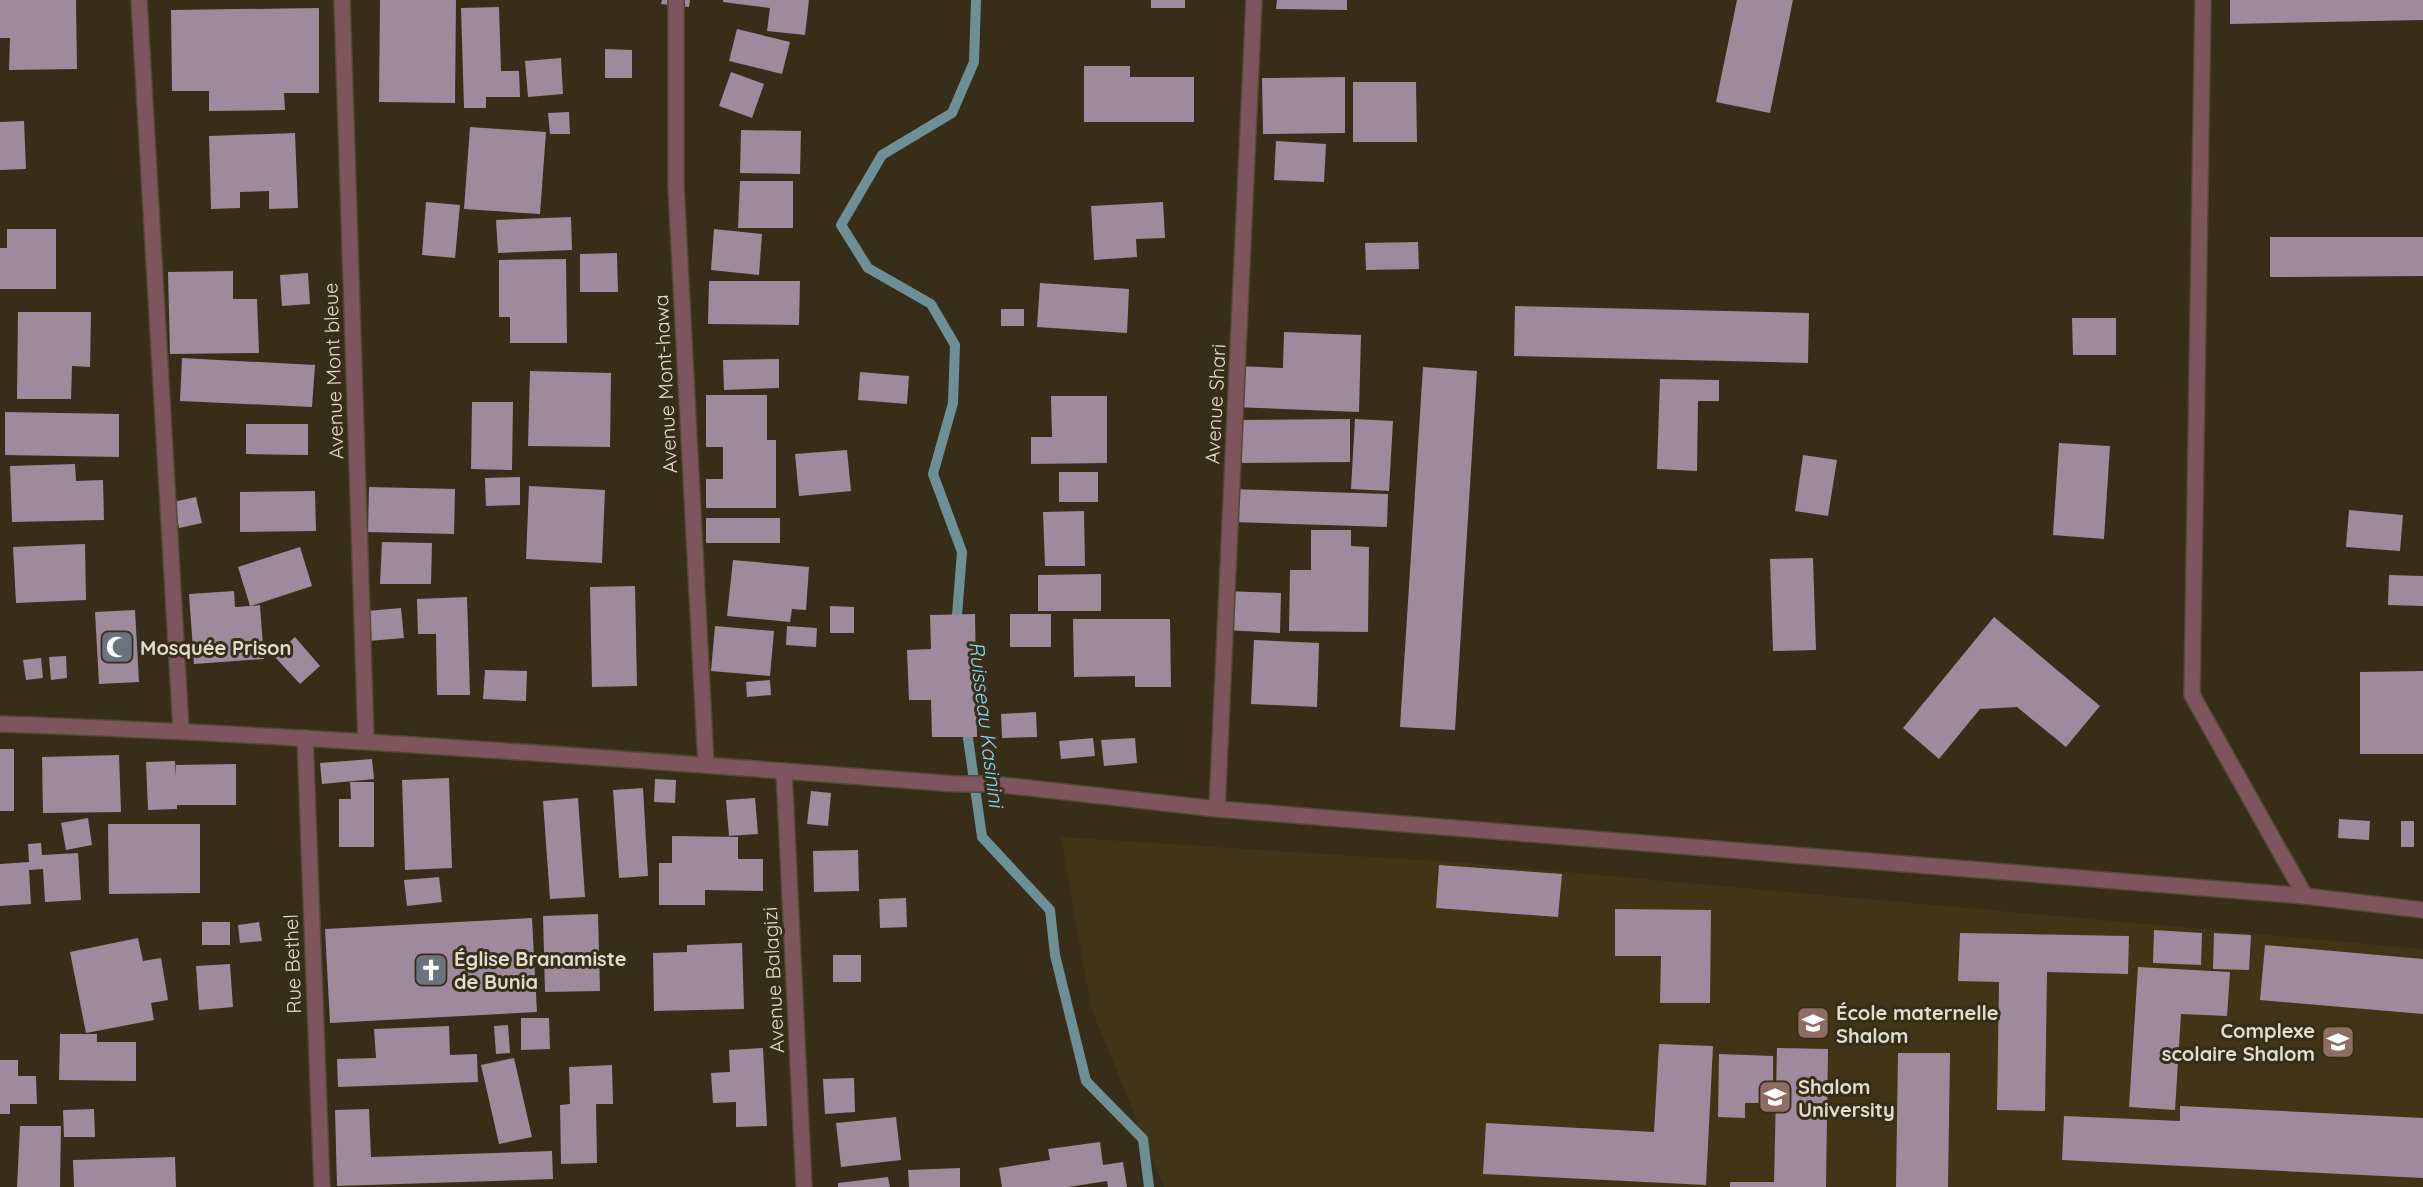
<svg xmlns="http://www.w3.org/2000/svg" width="2423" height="1187" font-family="Quicksand,sans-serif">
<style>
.built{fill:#413417}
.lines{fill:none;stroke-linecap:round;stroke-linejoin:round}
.stream{stroke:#6d9096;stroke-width:10}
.building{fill:#9f899c}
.minor-casing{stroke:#524935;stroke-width:18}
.minor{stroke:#7e555c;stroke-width:15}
.labels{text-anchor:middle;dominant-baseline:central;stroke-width:6;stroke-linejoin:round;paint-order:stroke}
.street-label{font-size:20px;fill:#e2dccf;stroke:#372d18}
.poi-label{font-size:20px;font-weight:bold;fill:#e2dccf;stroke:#372d18;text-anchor:start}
.water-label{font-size:21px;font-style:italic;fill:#82d9f2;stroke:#372d18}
</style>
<rect width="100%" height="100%" fill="#372d18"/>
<polygon class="built" points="1061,837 1467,863 2423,949 2423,1187 1164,1187 1091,1008"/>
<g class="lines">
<g class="stream">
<polyline points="956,628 962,552 933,474 953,403 955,345 931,304 868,268 841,225 882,155 952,113 974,62 976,0"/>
<polyline points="966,724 982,837 1050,910 1055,955 1086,1081 1143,1139 1149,1187"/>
</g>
</g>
<g class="building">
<polygon points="0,0 76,0 77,69 9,70 10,38 0,38"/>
<polygon points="380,0 456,0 455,103 379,102"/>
<polygon points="662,0 690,0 689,7 661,4"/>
<polygon points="723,0 809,0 805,35 767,31 770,8 723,2"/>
<rect x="1151" y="0" width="34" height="8"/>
<polygon points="1277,0 1347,0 1347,10 1276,9"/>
<polygon points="1737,0 1793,0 1770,113 1716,102"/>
<polygon points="2230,0 2423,0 2423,20 2230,24"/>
<polygon points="499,7 501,71 519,71 520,97 486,97 486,108 464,108 461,8"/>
<polygon points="319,8 319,93 284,93 285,110 209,111 209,91 172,91 171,10"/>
<polygon points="737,29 790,42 782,74 729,61"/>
<polygon points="605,49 632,50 632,78 605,78"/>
<polygon points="561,58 563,94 528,97 525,61"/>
<polygon points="1084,66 1130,66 1130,77 1194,77 1194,122 1084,122"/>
<polygon points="731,72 764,84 752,118 719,106"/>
<polygon points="1345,77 1345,133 1263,134 1262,78"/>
<polygon points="1353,82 1416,82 1417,142 1353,142"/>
<polygon points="569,112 570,134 550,134 548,113"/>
<polygon points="24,121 26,169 0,170 0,122"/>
<polygon points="470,127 546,132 540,214 464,209"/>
<polygon points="741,130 801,131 800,174 740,173"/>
<polygon points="295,133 298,208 269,209 269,191 240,192 240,208 211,209 209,136"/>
<polygon points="1276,141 1326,144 1324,182 1274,180"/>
<polygon points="740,181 793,181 793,228 738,228"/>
<polygon points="426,202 460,205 455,258 422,255"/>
<polygon points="1163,202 1165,238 1136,239 1137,257 1094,260 1091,206"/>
<polygon points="571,217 572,250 498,253 496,220"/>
<polygon points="7,229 56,229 56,289 0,289 0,248 7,248"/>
<polygon points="714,229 762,234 759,275 711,270"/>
<polygon points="2270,237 2423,237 2423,276 2270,277"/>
<polygon points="1418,242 1419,269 1366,270 1365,243"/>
<polygon points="617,253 618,292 580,292 580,254"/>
<polygon points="566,259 567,343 510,343 510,317 499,317 499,260"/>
<polygon points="233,271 233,299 257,299 259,353 170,354 168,272"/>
<polygon points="308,273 310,304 282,306 280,275"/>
<polygon points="709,281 800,281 799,325 708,324"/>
<polygon points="1040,283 1129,289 1127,333 1037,327"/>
<polygon points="1515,306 1809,313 1808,363 1514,356"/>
<rect x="1001" y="309" width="23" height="17"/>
<polygon points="18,312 91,312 90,367 72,366 71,399 17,399"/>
<polygon points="2072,318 2116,318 2116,355 2073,355"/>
<polygon points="1284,332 1361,335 1359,412 1235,407 1237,366 1283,368"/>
<polygon points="182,358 315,365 312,407 180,401"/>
<polygon points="779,359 779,388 724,390 723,360"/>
<polygon points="1423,367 1477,371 1455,730 1400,727"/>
<polygon points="530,371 611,373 610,447 528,446"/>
<polygon points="860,372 909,376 907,404 858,400"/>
<polygon points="1660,379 1719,380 1719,401 1698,401 1697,471 1657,469"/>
<polygon points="706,395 767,395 767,440 776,440 776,508 706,508 706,479 723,479 723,447 706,447"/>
<polygon points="1051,396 1107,396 1107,463 1031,464 1031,437 1052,437"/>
<polygon points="472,402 513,402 512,470 471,469"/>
<polygon points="5,412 119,414 119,457 5,455"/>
<polygon points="1350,419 1350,462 1233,463 1232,420"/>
<polygon points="1355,419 1393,421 1389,491 1351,489"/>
<polygon points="246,424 308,424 308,455 246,454"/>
<polygon points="2059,443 2110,446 2104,539 2053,535"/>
<polygon points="847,450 851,491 799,496 795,454"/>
<polygon points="1803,455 1837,460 1828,516 1795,511"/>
<polygon points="75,464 76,481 103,480 104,520 12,522 10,466"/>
<rect x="1059" y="472" width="39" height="30"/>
<polygon points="520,477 520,505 486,506 485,478"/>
<polygon points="529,486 605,490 602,563 526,559"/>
<polygon points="369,487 455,489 454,534 368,532"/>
<polygon points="1231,489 1388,494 1387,527 1230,522"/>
<polygon points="315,491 316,531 240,532 240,492"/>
<polygon points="196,497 202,523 179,528 173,502"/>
<polygon points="2349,510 2403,515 2400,551 2346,547"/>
<polygon points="1084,511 1085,566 1045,566 1043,512"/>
<rect x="706" y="518" width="74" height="25"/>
<polygon points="1311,530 1351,530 1351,546 1369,547 1368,632 1289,631 1290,570 1311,570"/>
<polygon points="382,542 432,543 431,584 380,584"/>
<polygon points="85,544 86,600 16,603 13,547"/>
<polygon points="300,547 312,586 251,606 260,605 264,659 194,664 189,594 234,591 235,607 250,606 238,567"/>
<polygon points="1813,558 1816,650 1773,651 1770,559"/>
<polygon points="733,560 809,567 806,610 792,609 790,622 727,616"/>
<polygon points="1101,574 1101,611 1038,611 1038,575"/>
<polygon points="2389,575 2423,576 2423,606 2388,605"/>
<polygon points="635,586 637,686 592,687 590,587"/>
<polygon points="1225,591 1281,593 1280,633 1224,630"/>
<polygon points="467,597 470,695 437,695 436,634 418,634 417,599"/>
<polygon points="830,606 854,607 854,633 830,633"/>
<polygon points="401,608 404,638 369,641 367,611"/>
<polygon points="135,610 139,682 99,684 95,612"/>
<polygon points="975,614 977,737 932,737 931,700 909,700 907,650 931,649 930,615"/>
<rect x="1010" y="614" width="41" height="33"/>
<polygon points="1994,617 2100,706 2066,747 2017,707 1980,709 1939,759 1903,728"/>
<polygon points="1073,619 1170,619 1171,687 1135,687 1135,676 1074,677"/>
<polygon points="715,626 774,631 770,676 711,671"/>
<polygon points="787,626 817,628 816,647 786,645"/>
<polygon points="295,637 320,666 300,684 274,656"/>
<polygon points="1254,640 1319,643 1317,707 1251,704"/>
<polygon points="66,656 67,678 51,680 49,657"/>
<polygon points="41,658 43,678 26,680 23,660"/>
<polygon points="485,670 527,671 526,701 483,699"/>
<polygon points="2423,671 2423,754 2360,754 2360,672"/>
<polygon points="770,680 771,695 747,697 746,682"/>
<polygon points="1036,712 1037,737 1002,738 1001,714"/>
<polygon points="1093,738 1095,756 1061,759 1059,741"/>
<polygon points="1135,738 1137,763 1104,766 1101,740"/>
<rect x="0" y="749" width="14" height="62"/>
<polygon points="119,755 121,812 43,813 42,757"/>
<polygon points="372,759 374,779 322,784 320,763"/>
<polygon points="175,761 176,777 176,765 236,764 236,805 177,805 177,809 148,810 146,762"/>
<polygon points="449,778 452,868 405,870 402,780"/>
<polygon points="655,779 676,780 675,803 654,802"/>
<polygon points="350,782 374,782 374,847 339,847 339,799 351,799"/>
<polygon points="643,788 648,876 619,878 613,790"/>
<polygon points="811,791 831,793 828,826 807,824"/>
<polygon points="578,798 585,897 550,899 543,801"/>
<polygon points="755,798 758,834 729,836 726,800"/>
<polygon points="88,818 92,845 66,850 61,823"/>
<polygon points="2339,819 2370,821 2369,840 2338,838"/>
<rect x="2401" y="821" width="13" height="26"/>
<polygon points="108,824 200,824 200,893 109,894"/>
<polygon points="672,836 738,837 738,859 763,859 763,891 705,890 705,905 659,905 659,863 672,863"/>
<polygon points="41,843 42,855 78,853 81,900 45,902 43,869 29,870 31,904 0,906 0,864 29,862 28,844"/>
<polygon points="858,850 859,891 814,892 813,851"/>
<polygon points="1439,865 1562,874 1558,917 1436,908"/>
<polygon points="439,877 442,902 407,906 404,880"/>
<polygon points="906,898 907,927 880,928 879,899"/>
<polygon points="1615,909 1711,910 1710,1003 1660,1003 1661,956 1615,956"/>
<polygon points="598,914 600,991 545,992 543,916"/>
<polygon points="532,918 537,1012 330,1023 325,929"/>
<rect x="202" y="922" width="28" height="23"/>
<polygon points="259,922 262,941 240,943 238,925"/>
<polygon points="2154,930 2202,933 2201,965 2153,963"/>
<polygon points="1960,933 2129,936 2128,974 2047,972 2045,1111 1997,1110 1999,982 1958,981"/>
<polygon points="2214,933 2251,935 2249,970 2213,969"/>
<polygon points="138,938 143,961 161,958 168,1000 151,1003 154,1020 86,1033 70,952"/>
<polygon points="742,943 744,1009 654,1011 653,953 687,952 687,945"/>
<polygon points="2265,945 2423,959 2423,1014 2260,1000"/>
<rect x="833" y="955" width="28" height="27"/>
<polygon points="230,964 233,1007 199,1010 196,966"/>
<polygon points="2138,967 2230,972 2227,1016 2181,1014 2175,1110 2129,1107"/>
<polygon points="521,1018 549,1018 550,1049 521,1050"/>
<polygon points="508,1025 510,1053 496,1054 494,1026"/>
<polygon points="449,1026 450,1055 477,1054 478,1082 338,1087 337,1059 376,1058 374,1029"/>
<polygon points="60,1034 97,1034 97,1042 136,1042 136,1081 59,1080"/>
<polygon points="1659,1044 1713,1046 1706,1185 1483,1174 1486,1123 1654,1132"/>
<polygon points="763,1048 767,1126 736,1127 736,1102 713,1103 711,1073 730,1072 729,1050"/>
<polygon points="1777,1048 1828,1049 1826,1187 1730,1187 1730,1182 1774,1182"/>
<polygon points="1898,1053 1950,1053 1948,1187 1896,1187"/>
<polygon points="1719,1054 1773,1056 1773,1093 1761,1092 1761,1103 1745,1103 1745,1118 1718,1117"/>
<polygon points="514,1058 532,1137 499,1144 481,1065"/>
<polygon points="0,1060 18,1060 18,1076 36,1076 37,1104 10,1104 10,1114 0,1114"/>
<polygon points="612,1065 613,1104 596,1104 597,1163 561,1164 560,1105 570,1104 569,1067"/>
<polygon points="854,1078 855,1112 825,1114 823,1079"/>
<polygon points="2180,1106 2423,1118 2423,1178 2062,1160 2064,1116 2180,1121"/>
<polygon points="94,1109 95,1137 64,1137 63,1110"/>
<polygon points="369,1109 371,1157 552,1151 553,1179 337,1186 335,1110"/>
<polygon points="896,1117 901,1160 841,1167 836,1123"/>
<polygon points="20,1126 61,1126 60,1187 17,1187"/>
<polygon points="1100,1142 1103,1165 1123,1162 1127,1187 1108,1187 1107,1181 1068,1187 1002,1187 999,1168 1050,1160 1048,1149"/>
<polygon points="175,1157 176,1187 74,1187 73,1160"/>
<polygon points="960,1168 960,1187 909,1187 908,1170"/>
<polygon points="888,1177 890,1187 838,1187 838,1183"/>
</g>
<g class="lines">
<defs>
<g id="minor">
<polyline points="139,0 181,730"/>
<polyline points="342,0 366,740"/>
<polyline points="676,0 676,186 706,765"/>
<polyline points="2203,0 2192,695 2305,896"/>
<path d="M0,724C319,735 638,760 956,784H993L1217,809L2305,896L2423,910"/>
<polyline points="305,738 322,1187"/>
<polyline points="784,771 804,1187"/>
<polyline points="1217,809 1254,0"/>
</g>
</defs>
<use href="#minor" class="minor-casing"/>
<use href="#minor" class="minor"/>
</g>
<defs>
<symbol id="mosque-square" viewBox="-11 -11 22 22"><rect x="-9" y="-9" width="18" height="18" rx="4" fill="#6b7280" stroke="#372d18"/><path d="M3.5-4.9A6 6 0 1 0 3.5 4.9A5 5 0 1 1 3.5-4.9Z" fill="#fff"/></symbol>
<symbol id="church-square" viewBox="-11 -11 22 22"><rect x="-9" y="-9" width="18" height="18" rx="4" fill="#6b7280" stroke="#372d18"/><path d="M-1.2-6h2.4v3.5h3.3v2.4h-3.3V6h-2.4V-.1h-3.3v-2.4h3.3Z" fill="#fff"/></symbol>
<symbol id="school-square" viewBox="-11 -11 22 22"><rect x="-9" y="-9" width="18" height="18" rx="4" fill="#8d6e63" stroke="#372d18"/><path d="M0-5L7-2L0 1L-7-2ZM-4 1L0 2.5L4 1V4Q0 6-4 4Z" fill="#fff"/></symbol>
<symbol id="university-square" viewBox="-11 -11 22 22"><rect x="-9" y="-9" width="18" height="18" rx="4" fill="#8d6e63" stroke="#372d18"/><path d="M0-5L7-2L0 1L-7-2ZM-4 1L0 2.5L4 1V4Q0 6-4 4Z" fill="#fff"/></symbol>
</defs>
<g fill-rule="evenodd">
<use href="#mosque-square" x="98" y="628" width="38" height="38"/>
<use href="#church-square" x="412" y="951" width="38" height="38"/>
<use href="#school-square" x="1794" y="1004" width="38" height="38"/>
<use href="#school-square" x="2319" y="1023" width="38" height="38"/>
<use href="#university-square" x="1756" y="1078" width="38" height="38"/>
</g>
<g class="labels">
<g class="street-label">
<text transform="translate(333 371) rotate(-92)">Avenue Mont bleue</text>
<text transform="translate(665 384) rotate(-93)">Avenue Mont-hawa</text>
<text transform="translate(1215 404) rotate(-87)">Avenue Shari</text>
<text transform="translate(292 964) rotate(-92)">Rue Bethel</text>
<text transform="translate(773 980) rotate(-93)">Avenue Balagizi</text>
</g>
<g class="poi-label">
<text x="140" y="647">Mosquée Prison</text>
<text x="454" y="958">Église Branamiste<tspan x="454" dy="23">de Bunia</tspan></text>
<text x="1836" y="1012">École maternelle<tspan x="1836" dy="23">Shalom</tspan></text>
<text x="2315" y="1030" text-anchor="end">Complexe<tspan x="2315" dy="23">scolaire Shalom</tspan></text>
<text x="1798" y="1086">Shalom<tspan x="1798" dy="23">University</tspan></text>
</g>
<g class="water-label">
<text transform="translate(987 724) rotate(83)">Ruisseau Kasinini</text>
</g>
</g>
</svg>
